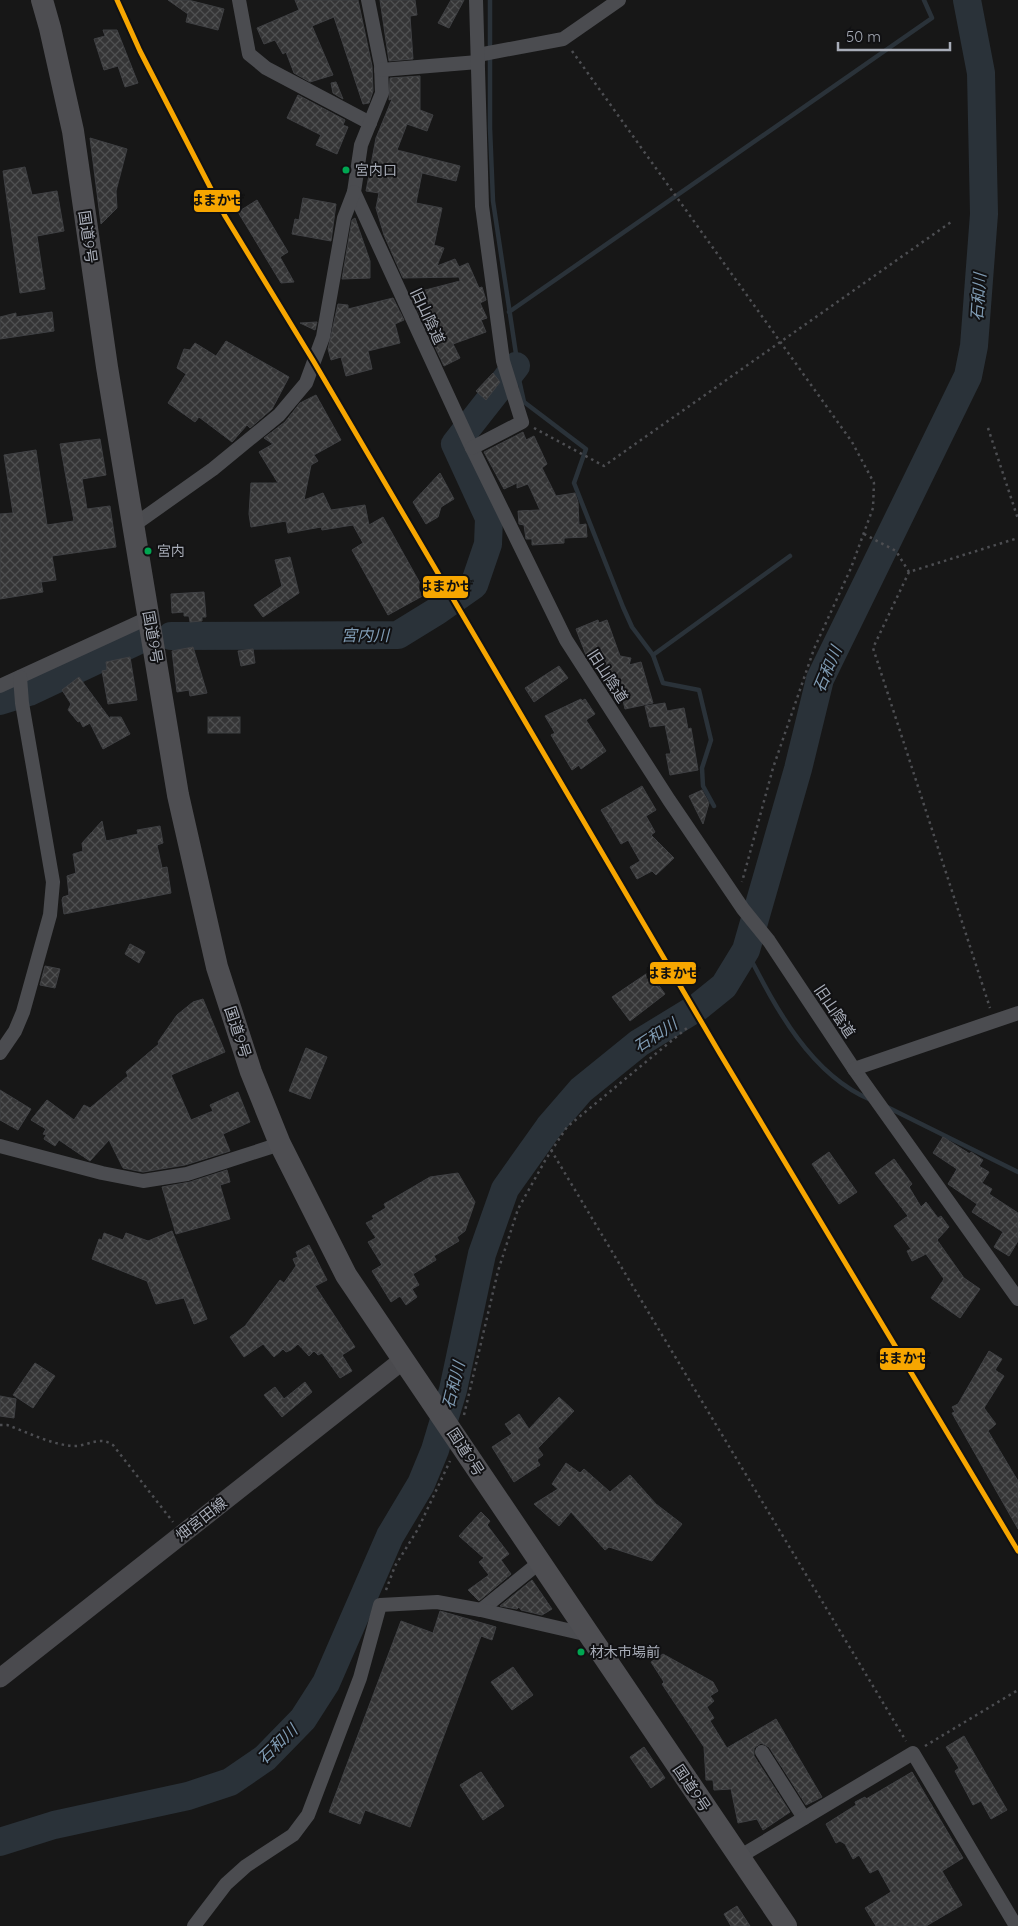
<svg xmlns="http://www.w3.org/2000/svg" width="1018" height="1926" font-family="Quicksand,'Noto Sans JP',sans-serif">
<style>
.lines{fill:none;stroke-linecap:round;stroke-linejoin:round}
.stream{stroke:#2a3239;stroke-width:4.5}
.river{stroke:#2a3239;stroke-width:28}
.building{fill:url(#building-cross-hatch);stroke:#3f4043}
.path{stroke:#4d4e52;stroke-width:2.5;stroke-dasharray:2.5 4;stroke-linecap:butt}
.minor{stroke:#4b4c50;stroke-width:14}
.secondary{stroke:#4a4a4e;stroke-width:19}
.trunk{stroke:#4e4e52;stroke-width:22}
.rail-1-casing{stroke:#111113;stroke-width:9}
.rail-1{stroke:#f7a600;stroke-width:5}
.bus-dot{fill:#00a651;stroke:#111113;stroke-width:2}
.labels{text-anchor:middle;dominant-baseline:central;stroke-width:4;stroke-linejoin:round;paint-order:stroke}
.bus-label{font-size:14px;fill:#a8adb8;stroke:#111113;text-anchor:start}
.street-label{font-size:15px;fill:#a8adb8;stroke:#111113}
.water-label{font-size:16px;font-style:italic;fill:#7f9bb3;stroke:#111113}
.line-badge{stroke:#111113;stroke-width:2}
.pale-badge-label{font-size:14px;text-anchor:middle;font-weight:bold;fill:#111}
</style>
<defs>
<pattern id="building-cross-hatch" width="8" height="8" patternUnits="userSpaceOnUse" patternTransform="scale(1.25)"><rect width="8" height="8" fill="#353536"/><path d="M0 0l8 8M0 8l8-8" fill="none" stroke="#4f5051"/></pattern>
</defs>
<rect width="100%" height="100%" fill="#171717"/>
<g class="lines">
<g class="stream">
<polyline points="490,0 490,128 493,201 516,354 516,366 524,402 586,449 574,483 623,607 632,627 653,655 663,683 699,690 711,740 702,768 703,786 714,806"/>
<polyline points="509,312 932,18 924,0"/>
<polyline points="653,655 790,556"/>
<path d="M746,950C775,1006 809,1074 871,1100"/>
<polyline points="887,1107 1018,1172"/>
</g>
<g class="river">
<polyline points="171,636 398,635 437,611 474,585 488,544 489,518 455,444 516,366"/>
<polyline points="0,701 29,692 137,641"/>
<polyline points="0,1842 54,1825 188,1796 230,1782 265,1758 303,1719 326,1683 390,1536 421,1484 435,1450 453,1390 482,1254 505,1189 549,1127 581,1090 639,1043 698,1007 724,986 746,950 798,769 820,679 968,376 974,346 984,214 981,73 967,0"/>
</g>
</g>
<g class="building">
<polygon points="168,0 188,0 224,9 218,30 186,22 188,14"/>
<polygon points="295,0 358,0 372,66 373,91 369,103 363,104 334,17 312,26 333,75 310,82 294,73 286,52 283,54 275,40 264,44 257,28 299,10"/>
<polygon points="380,0 415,0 417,15 410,16 413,59 389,61"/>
<polygon points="451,0 464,0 449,28 438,23"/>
<polygon points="103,30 117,30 138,83 125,87 118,66 104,70 94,39 105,36"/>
<polygon points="420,76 420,110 433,115 427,131 407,124 397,150 460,166 456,181 422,173 416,203 442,208 434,245 444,248 437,266 455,259 459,267 468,263 479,288 482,287 486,300 480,303 487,318 481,320 486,332 453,344 460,358 444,366 410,294 460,281 459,277 403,278 384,235 376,208 379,193 366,191 376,138 392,99 389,100 390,78"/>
<polygon points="336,82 343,99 333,93 331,83"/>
<polygon points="298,95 345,120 343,125 348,127 337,154 316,145 321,135 287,118"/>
<polygon points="90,138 127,149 116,191 117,208 101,224"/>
<polygon points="25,167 32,195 57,191 64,231 37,236 45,289 20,293 3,171"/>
<polygon points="303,198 336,204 331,241 292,234 295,219 299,220"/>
<polygon points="257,200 288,252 280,257 294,282 281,283 238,212"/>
<polygon points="355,218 370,261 370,278 342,279 352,220"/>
<polygon points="393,298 404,320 395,324 400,343 368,351 372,369 346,376 341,357 331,360 328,349 338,304 348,305 348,309"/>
<polygon points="52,312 54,331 0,339 0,317 16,313 16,317"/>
<polygon points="317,322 315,330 300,323"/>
<polygon points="226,341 289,377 272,409 250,428 247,425 232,442 199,417 195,422 168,403 186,374 177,368 184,349 190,350 195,343 216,356"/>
<polygon points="493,373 500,382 486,400 476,391"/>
<polygon points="316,395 341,440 314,455 318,461 311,465 304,500 323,493 331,510 365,505 369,525 383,517 426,594 388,615 352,550 363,543 353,525 322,530 321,527 288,533 286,521 251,527 249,514 251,483 278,483 259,452 273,444 264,438 285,422 300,403"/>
<polygon points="523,432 526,440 534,436 547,464 542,468 556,496 575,493 578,502 579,525 586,524 587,537 564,538 564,543 532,545 532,539 526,539 524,525 519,524 518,511 540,510 528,484 517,488 517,483 504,489 484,452"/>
<polygon points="100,439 106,475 82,479 87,509 110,506 116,547 52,556 56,580 41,582 43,592 0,599 0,514 13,513 4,455 36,450 47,525 74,521 60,444"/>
<polygon points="440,473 454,499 441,507 438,517 426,524 413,502"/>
<polygon points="290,557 299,593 263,617 254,605 282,586 275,560"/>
<polygon points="204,592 206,617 202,617 202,621 190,622 189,616 184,616 184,612 172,613 171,594"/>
<polygon points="598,620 599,623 607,620 620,656 631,658 629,665 641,662 653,703 625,709 618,680 603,677 606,663 600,649 586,655 576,629"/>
<polygon points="193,647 207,693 190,696 189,690 177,692 172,651"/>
<polygon points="253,649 255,663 241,666 238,651"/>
<polygon points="130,657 137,700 108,704 102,671 107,670 106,662"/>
<polygon points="559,666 568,678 534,702 525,688"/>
<polygon points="79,677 110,719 110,717 121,717 130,734 103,749 90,723 83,727 80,721 78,722 68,710 71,704 62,690"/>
<polygon points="581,699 582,701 585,699 595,714 586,720 606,751 581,769 579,765 572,770 551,735 555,733 545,716"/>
<polygon points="665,703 667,711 684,708 688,729 691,728 698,770 670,775 666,754 671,754 665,725 650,727 645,706"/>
<rect x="208" y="717" width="32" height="16"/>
<polygon points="642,786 656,810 646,816 655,832 651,835 674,858 656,875 652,871 637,879 630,867 640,861 628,840 621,844 601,810"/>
<polygon points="702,790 709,803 703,824 689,796"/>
<polygon points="102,821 106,841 138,834 137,830 160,826 163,843 157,845 162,868 167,867 171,893 64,914 62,900 63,897 69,895 67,876 76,873 73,854 83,851 82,843"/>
<polygon points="130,944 145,952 139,963 125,954"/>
<polygon points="45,966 60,969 55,988 40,985"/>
<polygon points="649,972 665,994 630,1021 612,997"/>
<polygon points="203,999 225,1052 171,1075 191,1120 213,1111 210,1105 238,1092 250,1122 223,1134 230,1151 185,1165 143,1172 123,1168 109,1140 90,1161 59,1140 55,1146 44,1139 46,1135 43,1134 46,1129 31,1120 47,1100 74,1120 84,1105 90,1108 128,1076 126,1072 159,1044 158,1042 177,1015 193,1002"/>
<polygon points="306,1048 327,1057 310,1099 289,1091"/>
<polygon points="0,1090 31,1109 18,1130 0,1120"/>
<polygon points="943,1137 970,1154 971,1152 983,1160 979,1166 989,1172 982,1183 992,1189 989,1194 1018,1213 1018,1241 1009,1256 994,1247 1003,1232 972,1212 977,1204 948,1184 957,1169 933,1153"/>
<polygon points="829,1152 857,1192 839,1204 812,1164"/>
<polygon points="894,1159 912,1184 909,1187 921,1207 926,1202 938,1218 941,1216 949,1227 937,1240 964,1278 980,1289 960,1318 931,1298 944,1279 926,1254 912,1261 907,1251 911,1249 894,1226 908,1216 875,1173"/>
<polygon points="227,1170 230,1182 220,1185 230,1219 176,1234 162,1187 190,1182"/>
<polygon points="458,1173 475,1202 465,1231 457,1237 459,1241 434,1256 436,1260 413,1274 419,1285 412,1289 417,1297 406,1305 400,1296 391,1302 372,1271 382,1265 368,1242 376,1238 366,1223 374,1219 372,1216 386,1208 384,1204 430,1177"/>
<polygon points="172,1231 207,1319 194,1324 184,1298 156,1304 147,1281 92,1259 99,1239 102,1240 104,1233 123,1240 126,1233 148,1241"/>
<polygon points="309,1245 327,1280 315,1286 355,1347 342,1355 352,1371 340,1378 322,1353 318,1355 314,1351 309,1356 298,1344 291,1350 286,1352 283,1349 274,1357 263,1344 244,1357 230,1337 245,1326 280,1280 284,1283 296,1266 293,1259 298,1257 296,1252"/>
<polygon points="989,1351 1002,1359 995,1370 1004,1376 984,1408 996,1424 988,1431 1018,1481 1018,1529 952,1413 955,1412 952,1407 958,1404"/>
<polygon points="35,1363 55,1376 33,1408 13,1395"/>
<polygon points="305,1382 312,1392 282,1417 264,1395 275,1387 284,1399"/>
<polygon points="0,1396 16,1399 14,1418 0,1416"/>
<polygon points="559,1397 574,1411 538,1448 543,1455 537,1460 540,1465 514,1482 492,1447 512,1434 505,1424 507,1423 519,1414 529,1429"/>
<polygon points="566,1463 580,1473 584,1469 610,1492 630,1475 656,1504 682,1524 652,1561 609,1547 605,1550 571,1512 559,1526 534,1504 558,1489 552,1484"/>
<polygon points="481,1512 490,1521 487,1525 509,1554 501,1560 511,1574 479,1601 468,1590 489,1575 479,1562 484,1558 459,1536"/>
<polygon points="532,1580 552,1609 542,1615 521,1610 519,1607 517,1609 500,1606"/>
<polygon points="440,1611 496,1627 492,1640 481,1636 410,1827 365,1810 360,1824 329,1812 401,1621 433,1633"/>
<polygon points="663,1654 713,1682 718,1691 710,1696 714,1701 707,1707 714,1718 710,1721 727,1748 776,1719 822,1797 806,1805 769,1747 761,1743 754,1748 754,1756 790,1812 763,1830 757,1819 738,1823 731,1789 714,1790 713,1780 706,1780 704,1747 662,1684 664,1682 651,1662"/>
<polygon points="513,1667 533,1695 512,1710 491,1682"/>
<polygon points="964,1736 1007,1810 991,1819 981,1801 973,1805 955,1771 959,1768 946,1747"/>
<polygon points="644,1747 665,1778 651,1788 630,1757"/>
<polygon points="481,1772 504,1806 483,1820 460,1785"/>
<polygon points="912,1772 963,1858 942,1871 962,1905 926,1926 876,1926 865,1908 891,1892 878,1869 870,1873 859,1855 853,1859 845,1844 840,1841 836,1843 826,1824 856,1805 855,1802 865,1797 866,1799"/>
<polygon points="737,1906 750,1926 731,1926 724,1914"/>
</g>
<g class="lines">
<g class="path">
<polyline points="572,51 852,442 874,483 873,508 851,568 814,649 773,768 742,882"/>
<polyline points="534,428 604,466 951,222"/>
<polyline points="988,428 1018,519"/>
<polyline points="864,534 896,551 909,572 1018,538"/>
<polyline points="909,572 873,648 990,1008"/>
<polyline points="551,1150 906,1741"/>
<polyline points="464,1415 498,1271 518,1209 546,1159 567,1127 687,1028"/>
<path d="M0,1425H7C27,1432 50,1444 72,1446C88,1447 98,1435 113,1445L173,1522"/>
<polyline points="386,1590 395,1566 418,1529 450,1461"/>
<polyline points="925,1746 1018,1690"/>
</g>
<g class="minor">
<polyline points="239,0 249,54 266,68 370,123"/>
<polyline points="368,0 381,65 382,93 361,145 354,192 472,448 566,640 669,800 743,909 769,941 854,1069 1018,1299"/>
<polyline points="478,55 563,39 619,0"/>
<polyline points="381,70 478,62"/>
<polyline points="472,448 522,422 503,361 482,206 476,0"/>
<polyline points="134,525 213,469 279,415 306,383 323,337 344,218 354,192"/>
<polyline points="0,686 150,617"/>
<polyline points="0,1053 15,1031 23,1012 50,915 53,882 22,703 20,677"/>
<polyline points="854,1069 1018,1013"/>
<polyline points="0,1146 102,1173 143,1181 187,1174 280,1144"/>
<polyline points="481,1610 540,1562"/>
<polyline points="762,1752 804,1818"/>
<polyline points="739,1857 913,1753 1016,1926"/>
<polyline points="194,1926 226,1884 246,1866 293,1835 308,1815 360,1678 380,1605 437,1602 481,1610 589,1635"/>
</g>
<polyline class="secondary" points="0,1678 403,1360"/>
<polyline class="trunk" points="42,0 50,28 73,131 107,367 178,795 217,967 251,1072 280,1144 346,1275 786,1926"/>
<defs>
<polyline id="rail-1" points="117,0 140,51 225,216 314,362 719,1052 1018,1551"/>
</defs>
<use href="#rail-1" class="rail-1-casing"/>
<use href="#rail-1" class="rail-1"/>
</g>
<g class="bus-dot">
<circle cx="346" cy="170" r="4.5"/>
<circle cx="148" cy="551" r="4.5"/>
<circle cx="581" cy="1652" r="4.5"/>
</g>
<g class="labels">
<g class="bus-label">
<text x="355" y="170">宮内口</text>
<text x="157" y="551">宮内</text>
<text x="590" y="1652">材木市場前</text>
</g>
<g class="street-label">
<text transform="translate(88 237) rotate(82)">国道9号</text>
<text transform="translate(428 316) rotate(65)">旧山陰道</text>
<text transform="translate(153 637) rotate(80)">国道9号</text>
<text transform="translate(608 676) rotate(57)">旧山陰道</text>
<text transform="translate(835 1011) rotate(56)">旧山陰道</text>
<text transform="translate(238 1032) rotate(72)">国道9号</text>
<text transform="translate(466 1452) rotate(57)">国道9号</text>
<text transform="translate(201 1519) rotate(-38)">畑宮田線</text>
<text transform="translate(692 1788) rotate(56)">国道9号</text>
</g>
<g class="water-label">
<text transform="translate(978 297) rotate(-86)">石和川</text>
<text x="365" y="635">宮内川</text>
<text transform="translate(827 669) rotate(-67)">石和川</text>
<text transform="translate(655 1035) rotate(-33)">石和川</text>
<text transform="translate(453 1385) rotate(-76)">石和川</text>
<text transform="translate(277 1744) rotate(-44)">石和川</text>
</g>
</g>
<g class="line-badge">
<rect x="193" y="189" width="48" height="24" rx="5" fill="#f7a600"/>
<rect x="422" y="575" width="47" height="24" rx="5" fill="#f7a600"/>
<rect x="649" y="961" width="48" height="24" rx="5" fill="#f7a600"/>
<rect x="879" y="1347" width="47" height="24" rx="5" fill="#f7a600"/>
</g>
<g class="pale-badge-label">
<text x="217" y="205">はまかぜ</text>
<text x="446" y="591">はまかぜ</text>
<text x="673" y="978">はまかぜ</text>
<text x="903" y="1363">はまかぜ</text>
</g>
<path d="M838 42v8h112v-8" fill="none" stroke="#a8adb8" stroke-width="2.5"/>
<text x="846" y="42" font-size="15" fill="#a8adb8" stroke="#111113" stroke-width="4" paint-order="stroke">50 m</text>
</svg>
